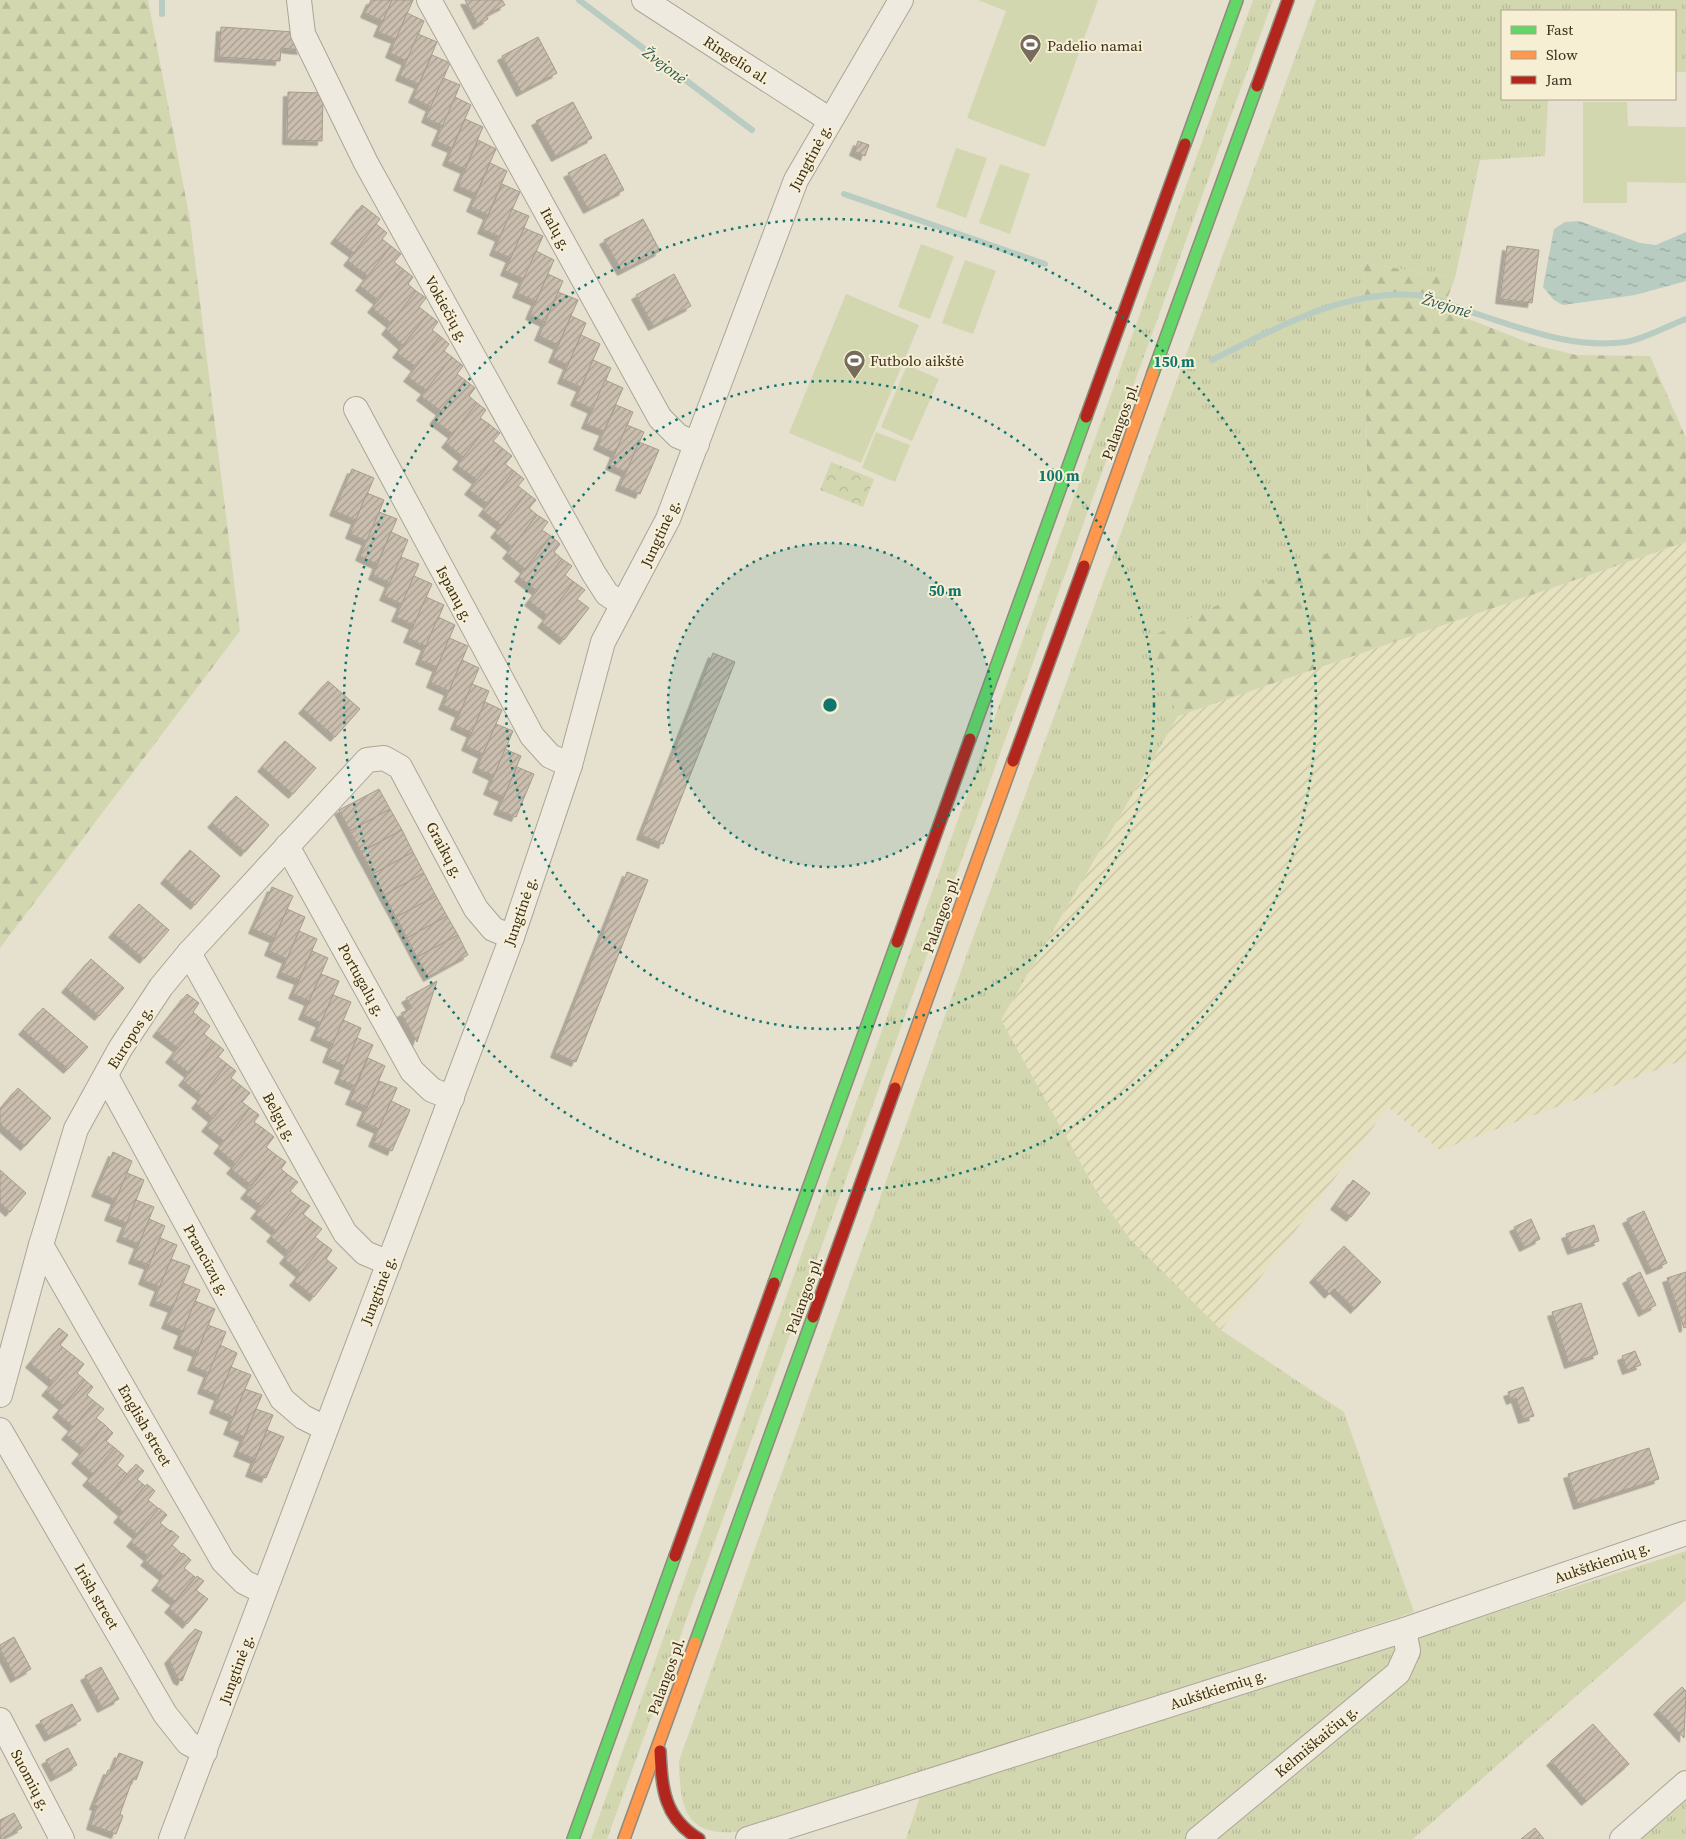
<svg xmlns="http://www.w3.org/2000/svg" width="1686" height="1839" font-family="'Source Serif 4',serif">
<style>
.farmland{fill:url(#farmland-furrows)}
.grass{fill:url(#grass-tufts)}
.forest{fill:url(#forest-firs)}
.park{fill:url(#park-crowns)}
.garden{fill:#d3d7b0}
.water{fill:url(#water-ripples)}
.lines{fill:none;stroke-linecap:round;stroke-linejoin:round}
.stream{stroke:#b9ccc1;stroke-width:6}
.building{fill:url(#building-hatch);stroke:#a79c8d;filter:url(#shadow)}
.street-casing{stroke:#aba596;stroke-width:26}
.fast-casing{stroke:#918a7d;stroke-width:14}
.slow-casing{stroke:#918a7d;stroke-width:14}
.jam-casing{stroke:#918a7d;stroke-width:14}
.street{stroke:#eeeadf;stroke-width:24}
.fast{stroke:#63d668;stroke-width:11}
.slow{stroke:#ff974d;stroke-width:11}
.jam{stroke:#b3261e;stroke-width:11}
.ring{fill:none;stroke:#0f766e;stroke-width:2.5;stroke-dasharray:2.5 5}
.labels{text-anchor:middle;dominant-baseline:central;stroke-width:4;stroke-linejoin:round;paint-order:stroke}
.poi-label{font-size:15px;fill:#3b2e1e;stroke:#f7efd3;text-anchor:start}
.street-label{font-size:15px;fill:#3b2e1e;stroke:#f7efd3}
.water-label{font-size:16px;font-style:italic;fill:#2c5b5b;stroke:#f7efd3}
.centre{fill:#0f766e;stroke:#f7efd3;stroke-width:2.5}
.ring-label{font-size:15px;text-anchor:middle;font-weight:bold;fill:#0f766e;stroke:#f7efd3;stroke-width:4;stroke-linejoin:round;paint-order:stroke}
</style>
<defs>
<pattern id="farmland-furrows" width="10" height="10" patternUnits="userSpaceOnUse" patternTransform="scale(1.25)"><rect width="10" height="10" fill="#e6e1be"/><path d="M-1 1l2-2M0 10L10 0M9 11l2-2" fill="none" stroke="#c6c1a3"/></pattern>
<pattern id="grass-tufts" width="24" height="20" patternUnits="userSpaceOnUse" patternTransform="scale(1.25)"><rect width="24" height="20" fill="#d3d7b0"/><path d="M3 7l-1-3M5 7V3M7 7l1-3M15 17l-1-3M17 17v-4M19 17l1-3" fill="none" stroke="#b6b997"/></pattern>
<pattern id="forest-firs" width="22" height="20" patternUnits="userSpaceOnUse" patternTransform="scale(1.25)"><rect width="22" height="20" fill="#d3d7b0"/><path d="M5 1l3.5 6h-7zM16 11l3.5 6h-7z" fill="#b6b997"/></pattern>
<pattern id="park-crowns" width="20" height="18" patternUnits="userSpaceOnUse" patternTransform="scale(1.25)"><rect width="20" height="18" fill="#d3d7b0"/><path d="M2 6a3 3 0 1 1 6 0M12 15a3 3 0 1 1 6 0" fill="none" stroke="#b6b997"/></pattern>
<pattern id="water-ripples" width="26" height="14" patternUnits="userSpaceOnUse" patternTransform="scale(1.25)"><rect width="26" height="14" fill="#b9ccc1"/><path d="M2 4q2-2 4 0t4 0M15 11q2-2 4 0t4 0" fill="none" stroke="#98a69c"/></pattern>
<pattern id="building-hatch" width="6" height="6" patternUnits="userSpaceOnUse" patternTransform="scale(1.25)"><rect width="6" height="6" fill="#cabeaf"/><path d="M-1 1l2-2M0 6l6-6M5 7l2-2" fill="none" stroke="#a59b8e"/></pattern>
<filter id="shadow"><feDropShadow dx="-4.5" dy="4.5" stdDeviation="0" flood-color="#0004"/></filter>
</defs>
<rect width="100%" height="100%" fill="#e6e0ce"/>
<polygon class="farmland" points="1686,542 1686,1059 1440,1150 1388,1107 1221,1330 1130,1239 1099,1196 1001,1020 1178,716"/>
<g class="grass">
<polygon points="1253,0 1273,0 607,1839 591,1839"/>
<path d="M1316,0H1686V72H1675V11H1502V99H1548L1545,156L1480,160L1455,278L1364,263L1368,535L1148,638L1178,716L1001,1020L1099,1196L1130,1239L1221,1330L1344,1412L1414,1612L744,1831C685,1839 680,1809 679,1761L966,957Z"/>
<polygon points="1686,1551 1686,1600 1413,1839 906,1839 920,1797"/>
<polygon points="1686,1795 1686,1839 1637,1839"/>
</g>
<g class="forest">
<polygon points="0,0 148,0 190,220 240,631 0,948"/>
<polygon points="1364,263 1455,278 1443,309 1535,345 1576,355 1650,356 1686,438 1686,542 1178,716 1148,638 1368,534"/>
</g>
<polygon class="park" points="831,462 874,479 863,507 820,490"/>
<g class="garden">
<polygon points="978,0 1098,0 1045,147 967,118 1006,11"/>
<polygon points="1583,102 1627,102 1628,126 1686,127 1686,183 1627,182 1627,203 1583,203"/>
<polygon points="956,148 987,158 966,218 936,207"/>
<polygon points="1000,164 1030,174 1010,234 979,223"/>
<polygon points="921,244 954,256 930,319 898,307"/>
<polygon points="965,260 996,271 973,334 942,323"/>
<polygon points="846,294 919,325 861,463 789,433"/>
<polygon points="907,365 939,379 912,441 881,427"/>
<polygon points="876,432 910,445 895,482 862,468"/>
</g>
<polygon class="water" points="1579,221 1640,243 1656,245 1686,232 1686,281 1635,295 1563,305 1554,300 1543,287 1554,229 1565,222"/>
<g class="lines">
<g class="stream">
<polyline points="579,0 752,130"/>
<polyline points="162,14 162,0"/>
<polyline points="844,194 1045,264"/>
<path d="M1212,360C1275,329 1343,289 1416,295C1435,297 1456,308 1474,313C1524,329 1572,349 1626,342C1645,339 1667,326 1686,319"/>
</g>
</g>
<g class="building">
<polygon points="371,0 392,0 383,21 365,13"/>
<polygon points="392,0 413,0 396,39 378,32"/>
<polygon points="465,0 502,0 505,5 486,15 488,19 478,25"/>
<polygon points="407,13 424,21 407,61 390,53"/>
<polygon points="221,27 294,32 302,50 281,48 280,61 219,57"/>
<polygon points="418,34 437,42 419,84 400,76"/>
<polygon points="538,37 557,73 521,92 502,56"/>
<polygon points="432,55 450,63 431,107 413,98"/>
<polygon points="443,78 460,85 443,126 426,118"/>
<polygon points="288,92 323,93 322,141 287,140"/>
<polygon points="455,97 471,105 452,148 436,141"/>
<polygon points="573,102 592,138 556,157 536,121"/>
<polygon points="465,119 483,127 465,169 447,161"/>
<polygon points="478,140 496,149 476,194 458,186"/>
<polygon points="858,141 869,145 865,156 854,151"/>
<polygon points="605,154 624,190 588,209 568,173"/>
<polygon points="490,163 507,171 488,215 471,207"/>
<polygon points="502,184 520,192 500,237 482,229"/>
<polygon points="362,205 380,219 354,253 335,239"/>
<polygon points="512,209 529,216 511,258 494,251"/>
<polygon points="643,219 660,251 622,271 604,240"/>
<polygon points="376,224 387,233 382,239 391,246 368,276 348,261"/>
<polygon points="524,228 543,236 524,279 505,271"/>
<polygon points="391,246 401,254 394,262 403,269 378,300 360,286"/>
<polygon points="1507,246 1539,250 1532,303 1500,299"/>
<polygon points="536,251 554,260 536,301 517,293"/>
<polygon points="403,269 413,277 408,284 416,291 391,323 372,308"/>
<polygon points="548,274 563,281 545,322 530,315"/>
<polygon points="674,274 691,306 653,326 636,295"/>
<polygon points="416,291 426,298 419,307 428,314 403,345 386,330"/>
<polygon points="558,292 578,300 558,345 539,336"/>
<polygon points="428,314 438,322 432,330 440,336 416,367 397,353"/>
<polygon points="571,316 586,323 568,365 553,358"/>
<polygon points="581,335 600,344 581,387 562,379"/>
<polygon points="440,336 449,344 444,351 452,357 426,390 408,377"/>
<polygon points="452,357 463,366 457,374 465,380 441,411 421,396"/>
<polygon points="593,360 611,368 593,409 575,401"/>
<polygon points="465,380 475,388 469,396 477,403 453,434 434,420"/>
<polygon points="605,380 623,388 604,431 586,424"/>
<polygon points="477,403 486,410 480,418 489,424 463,457 446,443"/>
<polygon points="616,405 633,412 615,453 598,445"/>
<polygon points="489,424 500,433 493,441 502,448 477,480 457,465"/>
<polygon points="627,425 644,432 626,472 610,465"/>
<polygon points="639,442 659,450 640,494 620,486"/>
<polygon points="502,448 512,456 505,464 514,471 488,504 469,490"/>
<polygon points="352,469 374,478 356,520 334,511"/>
<polygon points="514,471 524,479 518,486 527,493 501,525 483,511"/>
<polygon points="367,493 384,500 367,541 350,534"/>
<polygon points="527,493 536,500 529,508 537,515 512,547 495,533"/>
<polygon points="379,512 397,519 377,564 360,556"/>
<polygon points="537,515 548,522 542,530 551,536 525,569 507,554"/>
<polygon points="391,532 408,540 390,583 373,575"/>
<polygon points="551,536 560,544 554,552 562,559 537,591 519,577"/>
<polygon points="401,557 419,564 402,604 384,596"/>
<polygon points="562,559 572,566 565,575 574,582 548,616 529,601"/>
<polygon points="414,576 432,584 414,625 396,617"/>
<polygon points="574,582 585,590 577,599 589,608 564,640 542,623"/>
<polygon points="426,597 444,605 426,646 408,638"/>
<polygon points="438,617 455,625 437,667 420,660"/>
<polygon points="449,638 468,646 449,691 431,683"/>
<polygon points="713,653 735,662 663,844 641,835"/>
<polygon points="462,660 479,668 460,713 443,705"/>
<polygon points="328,681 360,709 335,737 303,709"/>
<polygon points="472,684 489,691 472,733 455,725"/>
<polygon points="485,702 502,710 483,754 466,746"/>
<polygon points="496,724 513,731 494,776 477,768"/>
<polygon points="285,741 316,768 293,794 262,767"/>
<polygon points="505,749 521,756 504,797 488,790"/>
<polygon points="517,767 534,774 516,817 498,810"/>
<polygon points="379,789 390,809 350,831 339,810"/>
<polygon points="236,796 269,825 245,852 212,823"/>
<polygon points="390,809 402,830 361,852 350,831"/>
<polygon points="402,830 413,852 373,874 361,852"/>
<polygon points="190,850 220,876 195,905 165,879"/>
<polygon points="413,852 424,873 384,895 373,874"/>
<polygon points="627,872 648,880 576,1062 555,1053"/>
<polygon points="424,873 436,896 396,917 384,895"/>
<polygon points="272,887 293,896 274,938 253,929"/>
<polygon points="436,896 447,916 407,938 396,917"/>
<polygon points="139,904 169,930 144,959 113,933"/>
<polygon points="287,909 305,917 287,959 269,951"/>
<polygon points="447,916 458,935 417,957 407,938"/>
<polygon points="299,931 317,939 299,980 281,973"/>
<polygon points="458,935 468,955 428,977 417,957"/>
<polygon points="312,951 328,958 309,1001 293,994"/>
<polygon points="91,959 124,988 99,1016 66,988"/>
<polygon points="321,974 339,981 321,1023 303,1015"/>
<polygon points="437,981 417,1042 401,1013 412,1008 406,998"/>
<polygon points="187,994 199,1003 193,1012 201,1019 178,1048 157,1032"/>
<polygon points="333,995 351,1002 333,1044 315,1036"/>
<polygon points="43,1008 88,1047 68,1069 23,1030"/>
<polygon points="201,1019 210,1026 204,1034 214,1042 189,1073 170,1058"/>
<polygon points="343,1020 361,1028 345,1066 327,1058"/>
<polygon points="357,1038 373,1045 355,1086 339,1079"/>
<polygon points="214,1042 224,1050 218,1057 227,1064 202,1096 183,1081"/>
<polygon points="368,1058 385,1066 367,1107 350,1100"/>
<polygon points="227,1064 236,1071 231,1078 240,1085 213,1118 196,1104"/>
<polygon points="379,1081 397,1088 379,1129 361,1121"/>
<polygon points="240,1085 250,1093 242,1102 250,1108 224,1141 206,1127"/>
<polygon points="18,1088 51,1118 25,1146 0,1124 0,1109"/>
<polygon points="391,1101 410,1110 392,1151 373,1142"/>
<polygon points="250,1108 259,1115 254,1122 264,1129 236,1164 218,1149"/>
<polygon points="264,1129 274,1137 266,1147 276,1155 251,1185 231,1169"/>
<polygon points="113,1152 132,1161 116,1200 96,1192"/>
<polygon points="276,1155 286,1162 281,1169 287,1174 261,1206 245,1194"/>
<polygon points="0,1170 26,1193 10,1212 0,1203"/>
<polygon points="127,1173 144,1180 127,1223 109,1216"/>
<polygon points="287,1174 298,1182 290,1191 301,1200 276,1231 255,1214"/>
<polygon points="1353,1180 1370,1193 1351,1217 1335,1205"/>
<polygon points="136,1200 154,1207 139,1244 121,1237"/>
<polygon points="301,1200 310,1206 303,1214 313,1222 289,1252 271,1237"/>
<polygon points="1644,1211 1667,1263 1651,1270 1627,1219"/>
<polygon points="149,1219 165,1226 149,1265 133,1259"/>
<polygon points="1531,1219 1540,1239 1524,1247 1514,1227"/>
<polygon points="313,1222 322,1229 315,1237 324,1244 301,1273 284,1259"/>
<polygon points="1594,1225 1599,1241 1572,1250 1566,1234"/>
<polygon points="160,1238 177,1245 160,1287 143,1280"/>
<polygon points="324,1244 332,1250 326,1259 337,1268 314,1297 294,1281"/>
<polygon points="1344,1246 1381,1282 1355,1309 1334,1289 1329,1294 1314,1278"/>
<polygon points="171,1259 190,1266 173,1308 154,1301"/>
<polygon points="1640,1272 1656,1305 1643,1312 1627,1279"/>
<polygon points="1686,1272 1686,1327 1684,1328 1667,1278"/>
<polygon points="183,1283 200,1290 183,1331 166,1324"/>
<polygon points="195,1301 215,1309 197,1352 178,1344"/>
<polygon points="1581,1303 1598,1354 1569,1364 1552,1312"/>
<polygon points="208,1325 226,1332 209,1373 192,1366"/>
<polygon points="59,1328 68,1335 60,1345 75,1357 54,1383 30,1363"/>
<polygon points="220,1345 237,1353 219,1396 202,1389"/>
<polygon points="1635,1351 1641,1365 1627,1370 1622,1356"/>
<polygon points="75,1357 84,1364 77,1373 85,1380 63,1405 46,1391"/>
<polygon points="231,1367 251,1375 233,1417 214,1409"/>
<polygon points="85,1380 93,1387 87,1395 95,1402 73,1427 57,1413"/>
<polygon points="1523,1387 1534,1416 1523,1419 1516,1398 1511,1400 1508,1392"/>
<polygon points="245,1389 262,1395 244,1437 228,1430"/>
<polygon points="95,1402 104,1409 96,1418 105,1425 84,1450 66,1435"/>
<polygon points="256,1409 273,1415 255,1459 238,1452"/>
<polygon points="105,1425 113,1433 106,1441 115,1448 93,1474 76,1459"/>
<polygon points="267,1430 284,1437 266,1478 250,1472"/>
<polygon points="115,1448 124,1456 117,1465 127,1474 107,1498 87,1481"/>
<polygon points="1649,1448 1659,1479 1578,1505 1568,1474"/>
<polygon points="136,1464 144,1471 137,1479 145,1486 123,1512 107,1498"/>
<polygon points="147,1484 155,1491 148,1500 159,1509 137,1534 118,1518"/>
<polygon points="159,1508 167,1515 160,1523 170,1531 149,1557 131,1542"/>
<polygon points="171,1530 179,1537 172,1545 182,1554 164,1576 145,1561"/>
<polygon points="183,1553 191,1560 184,1568 195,1577 175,1601 156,1586"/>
<polygon points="197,1576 204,1581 196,1590 208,1599 187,1624 169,1608"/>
<polygon points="195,1629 202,1632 182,1681 178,1679 169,1659"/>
<polygon points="14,1637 31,1669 15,1678 0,1649 0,1645"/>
<polygon points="101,1667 119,1699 102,1708 85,1676"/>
<polygon points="1682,1687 1686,1691 1684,1738 1658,1710"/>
<polygon points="72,1704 81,1720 49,1737 40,1721"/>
<polygon points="1593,1724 1629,1764 1586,1801 1551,1761"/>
<polygon points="68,1748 77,1765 55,1777 46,1760"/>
<polygon points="119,1753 143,1762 136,1780 133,1778 120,1814 123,1816 116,1834 91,1825 97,1806 94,1805 108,1770 112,1771"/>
<polygon points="14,1813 22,1828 4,1837 5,1839 0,1839 0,1820"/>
<polygon points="1535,1828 1544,1839 1521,1839"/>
</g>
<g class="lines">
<defs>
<g id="street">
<polyline points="299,0 303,34 366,163 594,574 607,594 622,604"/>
<polyline points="429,0 660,418 678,436 697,444"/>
<polyline points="644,0 830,120"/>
<polyline points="356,409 532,736 550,756 570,765"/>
<polyline points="287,846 412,1071 432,1090 452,1098"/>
<polyline points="189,953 345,1233 365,1253 389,1263"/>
<polyline points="106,1076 282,1399 303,1417 325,1428"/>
<polyline points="41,1245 223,1561 244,1582 264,1592"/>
<polyline points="0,1395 41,1245 76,1129 120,1049 161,987 189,953 367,760 384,758 400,767 476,909 493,929 512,937"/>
<polyline points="0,1430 165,1714 188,1743 205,1752"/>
<polyline points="0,1720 62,1839"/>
<polyline points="171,1839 512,937 570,765 603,642 668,519 796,180 901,0"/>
<polyline points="748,1839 1404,1630 1686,1533"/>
<polyline points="1198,1839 1398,1673 1408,1651 1404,1630"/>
<polyline points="1622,1839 1686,1783"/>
</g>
<g id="fast">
<polyline points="1185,144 1237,0"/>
<polyline points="1153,373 1257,86"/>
<polyline points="970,739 1086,417"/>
<polyline points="774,1283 897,942"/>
<polyline points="695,1643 813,1317"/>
<polyline points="573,1839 675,1556"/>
</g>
<g id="slow">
<polyline points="1084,566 1153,373"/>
<polyline points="895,1088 1013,761"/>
<polyline points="624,1839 695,1643"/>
</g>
<g id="jam">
<polyline points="1257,86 1288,0"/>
<polyline points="1086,417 1185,144"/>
<polyline points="1013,761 1084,566"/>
<polyline points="897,942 970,739"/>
<polyline points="813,1317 895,1088"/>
<polyline points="675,1556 774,1283"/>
<path d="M660,1751C662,1789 664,1818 699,1839"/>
</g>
</defs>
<use href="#street" class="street-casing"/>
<use href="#fast" class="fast-casing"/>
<use href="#slow" class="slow-casing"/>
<use href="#jam" class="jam-casing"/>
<use href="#street" class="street"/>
<use href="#fast" class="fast"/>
<use href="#slow" class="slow"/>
<use href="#jam" class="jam"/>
</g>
<circle cx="830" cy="705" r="162" fill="#0f766e" fill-opacity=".12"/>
<g class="ring">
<circle cx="830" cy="705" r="162"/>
<circle cx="830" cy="705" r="324"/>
<circle cx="830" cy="705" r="486"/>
</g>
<defs>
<symbol id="stadium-pin" viewBox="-11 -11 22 30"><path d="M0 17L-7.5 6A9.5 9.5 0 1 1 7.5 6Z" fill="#776c5c" stroke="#f7efd3"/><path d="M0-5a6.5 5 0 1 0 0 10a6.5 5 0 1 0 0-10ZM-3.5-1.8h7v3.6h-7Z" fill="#fff"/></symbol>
</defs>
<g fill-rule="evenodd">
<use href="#stadium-pin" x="1018" y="32" width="25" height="34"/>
<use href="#stadium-pin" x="842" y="348" width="25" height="34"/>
</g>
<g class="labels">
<g class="poi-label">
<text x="1047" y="45">Padelio namai</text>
<text x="870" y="360">Futbolo aikštė</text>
</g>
<g class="street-label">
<text transform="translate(737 60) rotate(33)">Ringelio al.</text>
<text transform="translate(810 157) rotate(-62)">Jungtinė g.</text>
<text transform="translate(556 229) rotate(61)">Italų g.</text>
<text transform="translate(447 309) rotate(61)">Vokiečių g.</text>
<text transform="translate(1120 421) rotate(-70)">Palangos pl.</text>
<text transform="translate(660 533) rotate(-65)">Jungtinė g.</text>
<text transform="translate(455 594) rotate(62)">Ispanų g.</text>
<text transform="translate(445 850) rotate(62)">Graikų g.</text>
<text transform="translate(520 911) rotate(-71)">Jungtinė g.</text>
<text transform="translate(941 914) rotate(-70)">Palangos pl.</text>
<text transform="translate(362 980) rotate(61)">Portugalų g.</text>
<text transform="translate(130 1037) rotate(-58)">Europos g.</text>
<text transform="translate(280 1117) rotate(61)">Belgų g.</text>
<text transform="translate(207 1260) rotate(61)">Prancūzų g.</text>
<text transform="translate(378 1290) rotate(-69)">Jungtinė g.</text>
<text transform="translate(804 1295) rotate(-70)">Palangos pl.</text>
<text transform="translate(145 1425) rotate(60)">English street</text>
<text transform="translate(1602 1562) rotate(-19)">Aukštkiemių g.</text>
<text transform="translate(97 1596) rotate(60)">Irish street</text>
<text transform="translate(236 1669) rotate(-70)">Jungtinė g.</text>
<text transform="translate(666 1676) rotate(-70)">Palangos pl.</text>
<text transform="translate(1218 1689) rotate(-18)">Aukštkiemių g.</text>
<text transform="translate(1316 1741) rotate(-40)">Kelmiškaičių g.</text>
<text transform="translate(31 1780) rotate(62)">Suomių g.</text>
</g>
<g class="water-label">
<text transform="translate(665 65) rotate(37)">Žvejonė</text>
<text transform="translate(1447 305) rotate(17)">Žvejonė</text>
</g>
</g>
<circle cx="830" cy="705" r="8" class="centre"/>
<g class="ring-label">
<text x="1174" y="367">150 m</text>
<text x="1059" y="481">100 m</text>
<text x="945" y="596">50 m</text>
</g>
<rect x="1501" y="10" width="175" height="90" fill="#f7efd3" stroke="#aca28b"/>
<rect x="1511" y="26" width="25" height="8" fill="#63d668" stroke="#aca28b"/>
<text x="1546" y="35" font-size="15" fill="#3b2e1e">Fast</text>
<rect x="1511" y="51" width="25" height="8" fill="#ff974d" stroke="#aca28b"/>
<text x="1546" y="60" font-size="15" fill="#3b2e1e">Slow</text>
<rect x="1511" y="76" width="25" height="8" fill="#b3261e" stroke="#aca28b"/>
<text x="1546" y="85" font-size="15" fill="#3b2e1e">Jam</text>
</svg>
